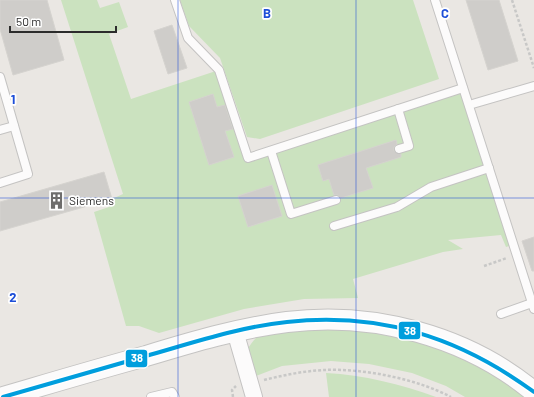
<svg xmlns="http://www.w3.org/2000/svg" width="534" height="397" font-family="Barlow,sans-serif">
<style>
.green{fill:#cbe2bf}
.building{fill:#cfcdca;stroke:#d5d3cf}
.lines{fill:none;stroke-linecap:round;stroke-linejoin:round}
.service-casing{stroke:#c4c3c2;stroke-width:10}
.minor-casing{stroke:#c4c3c2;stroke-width:18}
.tertiary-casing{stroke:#c4c3c2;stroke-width:22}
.path{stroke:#c8c8c7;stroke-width:2.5;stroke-dasharray:3 2;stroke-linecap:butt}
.service{stroke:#fcfbfb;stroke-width:8}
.minor{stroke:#fcfbfb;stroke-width:16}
.tertiary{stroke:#fcfbfb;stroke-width:20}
.bus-1-casing{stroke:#fff;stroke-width:7}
.bus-1{stroke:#009edd;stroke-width:4}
.grid{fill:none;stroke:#1d4ed8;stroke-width:1;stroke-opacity:0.55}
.labels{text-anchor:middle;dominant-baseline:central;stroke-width:3.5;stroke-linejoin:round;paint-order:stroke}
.poi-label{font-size:12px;fill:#2c2c2c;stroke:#fff;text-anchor:start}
.grid-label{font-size:13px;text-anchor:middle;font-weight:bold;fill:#1d4ed8;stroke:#fff;stroke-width:3.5;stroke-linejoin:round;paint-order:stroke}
.line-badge{stroke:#fff;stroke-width:1.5}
.badge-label{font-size:11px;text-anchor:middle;font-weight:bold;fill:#fff}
</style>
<rect width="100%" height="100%" fill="#eae7e3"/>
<g class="green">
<polygon points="61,0 97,0 100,8 119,2 128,27 109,34 131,99 219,70 248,158 463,88 513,245 506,247 501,235 448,240 463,249 443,252 353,279 358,298 304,299 244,309 159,333 139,326 126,326 94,212 109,207 112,199 123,194"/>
<polygon points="180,0 413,0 439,79 260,139 247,137 220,58 189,26"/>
<path d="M334,328C412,336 462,351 526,397H465L446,386L412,373L369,364L331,361L282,366L256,376L248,348C252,343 255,337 261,335C284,328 311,329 334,328Z"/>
<path d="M326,373C364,375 400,384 436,397H329Z"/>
</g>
<g class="building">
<polygon points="0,0 47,0 64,60 13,75 0,29"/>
<polygon points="466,0 499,0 518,61 488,70"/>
<polygon points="172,25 187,68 168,74 154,31"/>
<polygon points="213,94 217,107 225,105 233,129 225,131 234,157 209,165 189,102"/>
<polygon points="396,140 397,144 394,147 394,151 401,154 401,157 366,168 373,188 341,198 338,195 334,195 329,179 323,181 318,165"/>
<polygon points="104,172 112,199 0,231 0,202"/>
<polygon points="272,185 282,216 248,227 238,196"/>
<polygon points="534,237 534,271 532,271 522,241"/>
</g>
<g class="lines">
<defs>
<g id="service">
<polyline points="175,0 188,38 219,70 248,158 463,88"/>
<polyline points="435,0 534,309"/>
<polyline points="0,77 28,174 0,183"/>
<polyline points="469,105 534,86"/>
<polyline points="398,109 409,146 399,149"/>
<polyline points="0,130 14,126"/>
<polyline points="271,151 291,214 336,200"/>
<polyline points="334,226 397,207 431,187 489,168"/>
<polyline points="501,314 532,303"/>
<polyline points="151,397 172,392 175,397"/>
</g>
<polyline id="minor" points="235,331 254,397"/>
<path id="tertiary" d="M3,397C51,383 98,369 146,356C192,342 239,328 287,322C373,311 467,336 534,392"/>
</defs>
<use href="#service" class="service-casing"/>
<use href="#minor" class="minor-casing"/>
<use href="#tertiary" class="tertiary-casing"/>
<g class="path">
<polyline points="512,0 534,68"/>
<polyline points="484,266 507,258"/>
<path d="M264,380C284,375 304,371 324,370C363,368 417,379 451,397"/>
<polyline points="233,397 232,390 236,386"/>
</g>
<use href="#service" class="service"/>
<use href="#minor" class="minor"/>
<use href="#tertiary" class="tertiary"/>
<defs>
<path id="bus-1" d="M3,397C51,383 98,370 146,356C192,343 239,327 287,322C380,312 459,337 534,392"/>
</defs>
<use href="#bus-1" class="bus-1-casing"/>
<use href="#bus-1" class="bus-1"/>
</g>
<path class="grid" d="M178,0V397M356,0V397M0,198H534"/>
<defs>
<symbol id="building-bare" viewBox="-9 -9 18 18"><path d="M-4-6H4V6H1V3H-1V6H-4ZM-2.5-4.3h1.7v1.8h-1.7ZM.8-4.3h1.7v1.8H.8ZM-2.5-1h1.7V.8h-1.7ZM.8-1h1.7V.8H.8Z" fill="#6e6d6c" stroke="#fff" stroke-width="2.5" paint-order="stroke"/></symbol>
</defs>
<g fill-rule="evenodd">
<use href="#building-bare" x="44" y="188" width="25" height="25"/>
</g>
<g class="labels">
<g class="poi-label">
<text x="69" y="200">Siemens</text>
</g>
</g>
<g class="grid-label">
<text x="267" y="18">B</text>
<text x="445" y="18">C</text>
<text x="13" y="104">1</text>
<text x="13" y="302">2</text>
</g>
<g class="line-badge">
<rect x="398" y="321" width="23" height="19" rx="4" fill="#009edd"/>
<rect x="125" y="349" width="23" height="19" rx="4" fill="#009edd"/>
</g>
<g class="badge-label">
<text x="410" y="335">38</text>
<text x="137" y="362">38</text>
</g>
<path d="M10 26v6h106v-6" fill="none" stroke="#2c2c2c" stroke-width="2"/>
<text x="16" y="26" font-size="12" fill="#2c2c2c" stroke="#ffffff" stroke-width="3" paint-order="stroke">50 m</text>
</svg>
